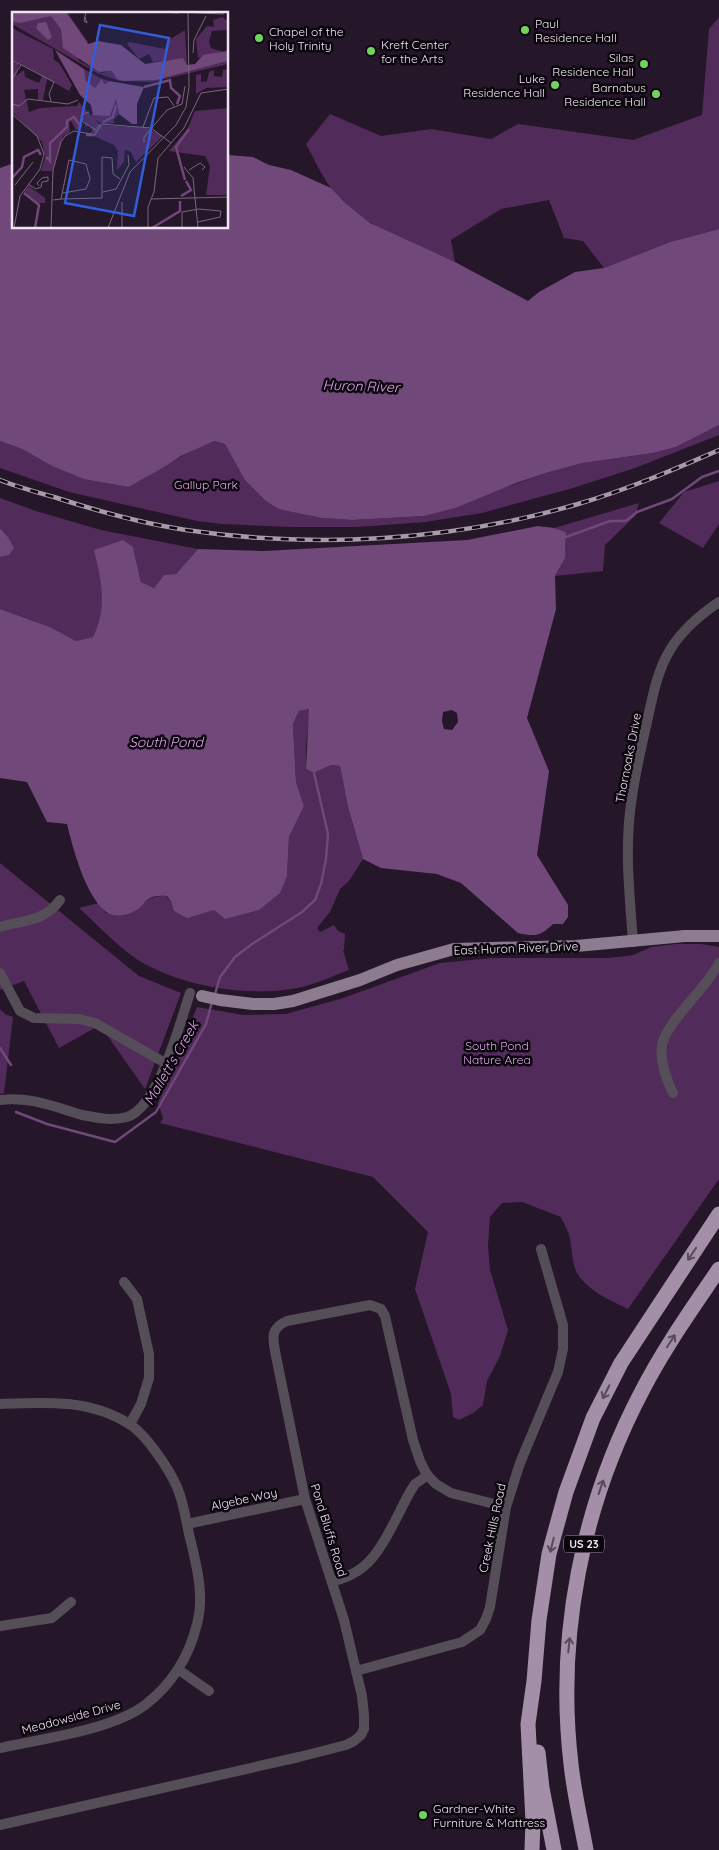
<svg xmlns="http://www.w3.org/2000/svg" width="719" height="1850" font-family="Quicksand,sans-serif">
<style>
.green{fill:#512b59}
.water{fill:#71487a;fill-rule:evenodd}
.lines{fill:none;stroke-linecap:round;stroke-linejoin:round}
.stream{stroke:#71487a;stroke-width:2.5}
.minor{stroke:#554d57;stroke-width:10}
.major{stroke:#8d7c90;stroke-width:12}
.highway{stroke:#a38fa7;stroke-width:15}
.rail-casing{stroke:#a79aa9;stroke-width:4.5}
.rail{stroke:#0b050d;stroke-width:2.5;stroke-dasharray:8;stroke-linecap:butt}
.oneway{stroke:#574a5a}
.poi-dot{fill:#72d25e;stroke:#0b050d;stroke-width:2}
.labels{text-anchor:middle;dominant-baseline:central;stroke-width:5;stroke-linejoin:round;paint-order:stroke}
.shield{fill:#0b050d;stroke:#aba1ad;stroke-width:1}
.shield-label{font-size:11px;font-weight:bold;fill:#efe4f1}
.poi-label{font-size:12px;fill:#efe4f1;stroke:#0b050d;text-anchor:start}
.park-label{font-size:12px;fill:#e3a6f0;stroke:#0b050d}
.street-label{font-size:12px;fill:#efe4f1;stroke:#0b050d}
.water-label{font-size:14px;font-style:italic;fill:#e1a4ee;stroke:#0b050d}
.inset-river{fill:none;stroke:#71487a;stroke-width:2.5}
.inset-road{fill:none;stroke:#766879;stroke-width:1}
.view{fill:#325dda;fill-opacity:0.15;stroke:#325dda;stroke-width:2.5}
.inset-edge{fill:none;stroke:#efe4f1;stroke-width:2.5}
</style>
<rect width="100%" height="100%" fill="#261629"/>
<g class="green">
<path d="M719,17V229L670,242L604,268L583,241L564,238L549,200L501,209L451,240L455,262C412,243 360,227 331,188C321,175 314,158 306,144L330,114L381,136L431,129L491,139L518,124L633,140L702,115L709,29Z"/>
<path d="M719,425V435L635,468L573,488L482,513L425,522L358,527H290L222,524L197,521L69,492L0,468V441L22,449L50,465L129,487C157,471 184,453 213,441L225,444L235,460L279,509L322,518L352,520L424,516L549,472L583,463L653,453L676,447Z"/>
<polygon points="719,481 719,524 703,548 659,523 684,492"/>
<path d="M0,498L36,511L101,530L198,549L176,574L164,575L154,588L141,582L133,547L95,550C101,583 108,605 94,637L76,641L50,627L0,609V557L9,555L8,537L0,528Z"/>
<path d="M639,503L635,516L605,545L603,571L555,576C564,562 567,548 566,532L554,528Z"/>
<path d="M310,709L306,747V769L314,773L331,765L340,766L348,807L363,859L349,881L340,889L330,912L317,928L320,932L334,925L338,931L345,934L344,950H343L349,970C335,975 321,982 306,986C254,1000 169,986 127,952C110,939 95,922 79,908L99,903L106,913L136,911C146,900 151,895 166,896L171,901L175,912L287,876L289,837L304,806L296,782L293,724L299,711Z"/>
<polygon points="0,863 139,976 181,993 145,1089 100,1025 59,1048 24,981 0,990"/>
<path d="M676,944H701L719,947V1179L628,1309C610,1300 588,1291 577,1273C572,1263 572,1250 570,1239C569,1231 564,1224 561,1217L522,1202L502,1203L490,1217L488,1246L490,1270L508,1330L500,1356L487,1381L483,1405L473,1413L459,1420L453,1417L451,1394L415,1289L428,1232L373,1177L160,1123L163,1118L158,1103L197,1007L243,1015L286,1014L343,998L440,963L492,958H609L633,955L651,947Z"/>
<polygon points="0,1009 5,1014 13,1017 4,1093 0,1094"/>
</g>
<g class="water">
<polygon points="228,155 253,157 269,165 291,170 331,188 345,203 370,223 455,262 528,301 539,292 575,272 604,268 670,242 719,229 719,425 676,447 653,453 583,463 549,472 516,483 455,508 424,516 352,520 322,518 292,512 279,509 266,501 245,480 225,444 214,441 181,456 164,467 129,487 84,479 50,465 22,449 0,441 0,168 14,163 14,228 228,228"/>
<path d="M538,526L554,528L566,532L565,558L555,576L556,609L527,718L549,771L537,855L568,905V917L563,924H553C541,936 535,937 518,933L461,883L437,874L381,868L363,859L348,807L340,766L331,765L314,773L306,769L309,709L299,711L293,724L296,782L304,806L289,837L287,876L280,893L259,910L225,919L214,910L187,918L174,911L171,901L167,896C141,894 148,907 131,913C123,916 111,917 105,911C85,894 73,849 67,824L47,822L27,782L0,778V609L50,627L76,641L93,637C108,606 101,581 94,550L123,540L133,547L141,582L154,588L164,575L176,574L198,549L264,551L467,540ZM452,710L457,713L458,722L452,730L444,729L442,721L443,712Z"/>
<polygon points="0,528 8,537 14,548 9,555 0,557"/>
</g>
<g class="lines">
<g class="stream">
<polyline points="566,537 610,521 626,521 637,512 672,499 702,477 719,471"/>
<polyline points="215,994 220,977 235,957 252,944 302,912 315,900 321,884 326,859 328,834 314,773"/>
<polyline points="0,1048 11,1065"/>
<polyline points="16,1112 47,1124 115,1142 156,1112 206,1024 212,1002"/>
</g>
<g class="minor">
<path d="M0,927C24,920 44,922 60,900"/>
<path d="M633,942C630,899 625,856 630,812C633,782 640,752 647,722C652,699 657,671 670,650C682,630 700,615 719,602"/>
<polyline points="0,973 20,1011 34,1018 79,1019 95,1023 167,1064"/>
<path d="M673,1093C666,1078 658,1058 663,1041C673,1015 705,990 719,963"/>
<path d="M0,1100C29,1096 55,1107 82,1115C97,1118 113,1121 127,1117C159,1107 180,1022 190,993"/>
<polyline points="124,1282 137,1299 149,1354 149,1378 141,1404 130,1424"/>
<path d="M0,1404C44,1402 90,1399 129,1424C146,1434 169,1469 177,1487C183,1501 186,1519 189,1534C196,1563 205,1595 197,1624C189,1657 171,1685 145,1705C112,1730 41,1739 0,1748"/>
<polyline points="187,1524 305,1499"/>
<path d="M332,1582C343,1578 354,1575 363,1567C382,1553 398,1513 410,1492L415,1484L428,1475"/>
<polyline points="0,1626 52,1618 71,1602"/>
<polyline points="179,1670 209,1691"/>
<polyline points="356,1671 462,1642 480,1630 486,1619 490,1607 506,1507 520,1463 558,1372 563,1349 563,1325 541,1249"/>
<path d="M0,1825L299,1757L346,1745L354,1741L361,1735L364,1729V1715L362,1696L344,1620L305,1499L276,1356C273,1339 269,1329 287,1321L370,1305L381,1309L385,1316L413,1440L420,1461L427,1475L436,1484L451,1493L506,1507"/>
</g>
<polyline class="major" points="202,996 220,1000 253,1004 274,1004 293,1001 360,980 397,965 454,949 576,946 685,936 719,936"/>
<g class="highway">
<polyline points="538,1752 542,1788 554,1850"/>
<polyline points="532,1850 533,1821 528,1724 534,1681 539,1620 549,1554 566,1492 593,1418 621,1363 719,1214"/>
<path d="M586,1850C581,1822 574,1793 571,1764C556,1636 582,1505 642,1391C664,1348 692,1309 719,1269"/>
</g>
<defs>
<path id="rail" d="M0,480C18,487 36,492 54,497C97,511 140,523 186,530C315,549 453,541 578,504C626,490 673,470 719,450"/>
</defs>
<use href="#rail" class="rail-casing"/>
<use href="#rail" class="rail"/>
</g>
<defs><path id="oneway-shaft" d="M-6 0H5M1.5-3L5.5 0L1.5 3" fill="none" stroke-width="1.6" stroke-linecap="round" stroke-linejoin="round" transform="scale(1.25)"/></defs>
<g class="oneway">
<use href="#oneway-shaft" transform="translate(692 1254) rotate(124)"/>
<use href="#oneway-shaft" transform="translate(671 1341) rotate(-57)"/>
<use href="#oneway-shaft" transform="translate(606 1392) rotate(117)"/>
<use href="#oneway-shaft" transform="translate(601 1487) rotate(-71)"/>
<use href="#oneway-shaft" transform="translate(552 1545) rotate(104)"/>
<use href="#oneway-shaft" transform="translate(569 1645) rotate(-84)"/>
</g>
<g class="poi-dot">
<circle cx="525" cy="30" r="5"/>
<circle cx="259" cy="38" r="5"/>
<circle cx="371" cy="51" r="5"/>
<circle cx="644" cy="64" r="5"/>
<circle cx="555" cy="85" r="5"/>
<circle cx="656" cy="94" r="5"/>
<circle cx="423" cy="1815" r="5"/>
</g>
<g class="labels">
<rect class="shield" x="564" y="1535.5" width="40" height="17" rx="4"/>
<g class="shield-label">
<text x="584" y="1544">US 23</text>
</g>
<g class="poi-label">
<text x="535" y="23">Paul<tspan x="535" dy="14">Residence Hall</tspan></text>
<text x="269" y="31">Chapel of the<tspan x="269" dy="14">Holy Trinity</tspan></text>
<text x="381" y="44">Kreft Center<tspan x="381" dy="14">for the Arts</tspan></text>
<text x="634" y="57" text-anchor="end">Silas<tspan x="634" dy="14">Residence Hall</tspan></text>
<text x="545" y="78" text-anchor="end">Luke<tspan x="545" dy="14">Residence Hall</tspan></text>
<text x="646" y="87" text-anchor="end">Barnabus<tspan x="646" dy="14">Residence Hall</tspan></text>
<text x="433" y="1808">Gardner-White<tspan x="433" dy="14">Furniture &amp; Mattress</tspan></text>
</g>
<g class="park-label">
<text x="206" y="484">Gallup Park</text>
<text x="497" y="1045">South Pond<tspan x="497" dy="14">Nature Area</tspan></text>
</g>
<g class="street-label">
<text transform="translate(628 758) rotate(-79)">Thornoaks Drive</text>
<text transform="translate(516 948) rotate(-2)">East Huron River Drive</text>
<text transform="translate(244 1499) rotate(-12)">Algebe Way</text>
<text transform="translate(492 1528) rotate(-78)">Creek Hills Road</text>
<text transform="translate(329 1530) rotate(73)">Pond Bluffs Road</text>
<text transform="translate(71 1717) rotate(-15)">Meadowside Drive</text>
</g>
<g class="water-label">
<text transform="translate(361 386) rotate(2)">Huron River</text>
<text x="166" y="742">South Pond</text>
<text transform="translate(171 1063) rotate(-60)">Mallett's Creek</text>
</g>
</g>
<g transform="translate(12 12)">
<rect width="216" height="216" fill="#261629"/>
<path d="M0,0H55L76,30L66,48L89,61L100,59L112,69L144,68L216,49V52L140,70L108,69L85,61L0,12ZM210,5L216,9V18L200,19L197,30L199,36L212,40L186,46L184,27L195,14L202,15L201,8ZM0,16L41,37L42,48L47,51L60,73L57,79L0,47ZM173,18L175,53L160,48L141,50L137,42L127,47L115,32L117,30L153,37L155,29ZM0,49L7,52L4,64L12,58L13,65L27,71L30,64L35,67L31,88H26V77L12,78L17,100L28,96L65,94L67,90L87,112L81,120L78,113L74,115L72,108H69L68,118H64L59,109L57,110L58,120L51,124L40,159H29L33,145L30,130L0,100ZM72,57L88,66L97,69L83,76L74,69ZM216,57V75L194,76L184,82V63L189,62V70L195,69L197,60L202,58V64L210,65L211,58ZM104,87L107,102L101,108L103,111L90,112L82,107L79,102H99ZM216,96V183H194L198,154L193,144L157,139L175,118L183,99ZM88,113L135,116L151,124L124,150L119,140L113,138L112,150L105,158L106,139L102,133L82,124ZM17,174L33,186V191H26L12,179Z" fill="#512b59"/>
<path d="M0,0H54L76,32L86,29L109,33L133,52L171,46L175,53L183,52L191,43L215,39L216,49L144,68L112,69L105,67L100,59L87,60L51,36L49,17L39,4L8,11L0,9ZM34,10L40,25L36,28L24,16L26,11ZM43,38L72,57L74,69L83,76L90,67L92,72L97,69L132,75L125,92V112H120L107,102L104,87L98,104L81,103L79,93L68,83Z" fill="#71487a"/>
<path class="inset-river" d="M132,75L158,68L159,76L168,84L165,92M91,110L101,105L104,93M74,123H82L89,113M34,145L38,149V131L55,115V109L62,105L69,115M0,166L10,155L12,145L26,138L29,143M173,168L164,135L177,117M12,181L27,193L23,216M169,184L179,178L174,169M140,216L168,199V189"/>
<path class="inset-road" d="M147,0L166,1M162,0L212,2M73,5L75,11L72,9L74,0M181,41L182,28L194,4M0,48L42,70M0,67L9,53M39,89L37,82L42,70M0,92L7,94L16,87L56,92L66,88M77,100L69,103L71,110L84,118M0,102L25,124L32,142L28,157L8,184L2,216M89,112L139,116L159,131M131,115L142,86L156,85L162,94M132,130V125L155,98L170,92L173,74M172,155L181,166L186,216M177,158L188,151L193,155L190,158M16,172L24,177L29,175L30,170L36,169V165L30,166L25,171L27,174M3,173L21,150M91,180L104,177L117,153L116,143M49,187L90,186V145L100,146L101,162L108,167M139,187L217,185M41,188L49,187L57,148L74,152L78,167L74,177L51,181M39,216L41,158L49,130L53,124L62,119L79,122L88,112M96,216L118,160L164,113L174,95L177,75L176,0M110,216V190M136,216V195L142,180L146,146L172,116L189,81L217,77M170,216V200L187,197L209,199L208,205L186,210"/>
<path class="view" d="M88,13L157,26L122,204L53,191Z"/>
<rect width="216" height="216" class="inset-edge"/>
</g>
</svg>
